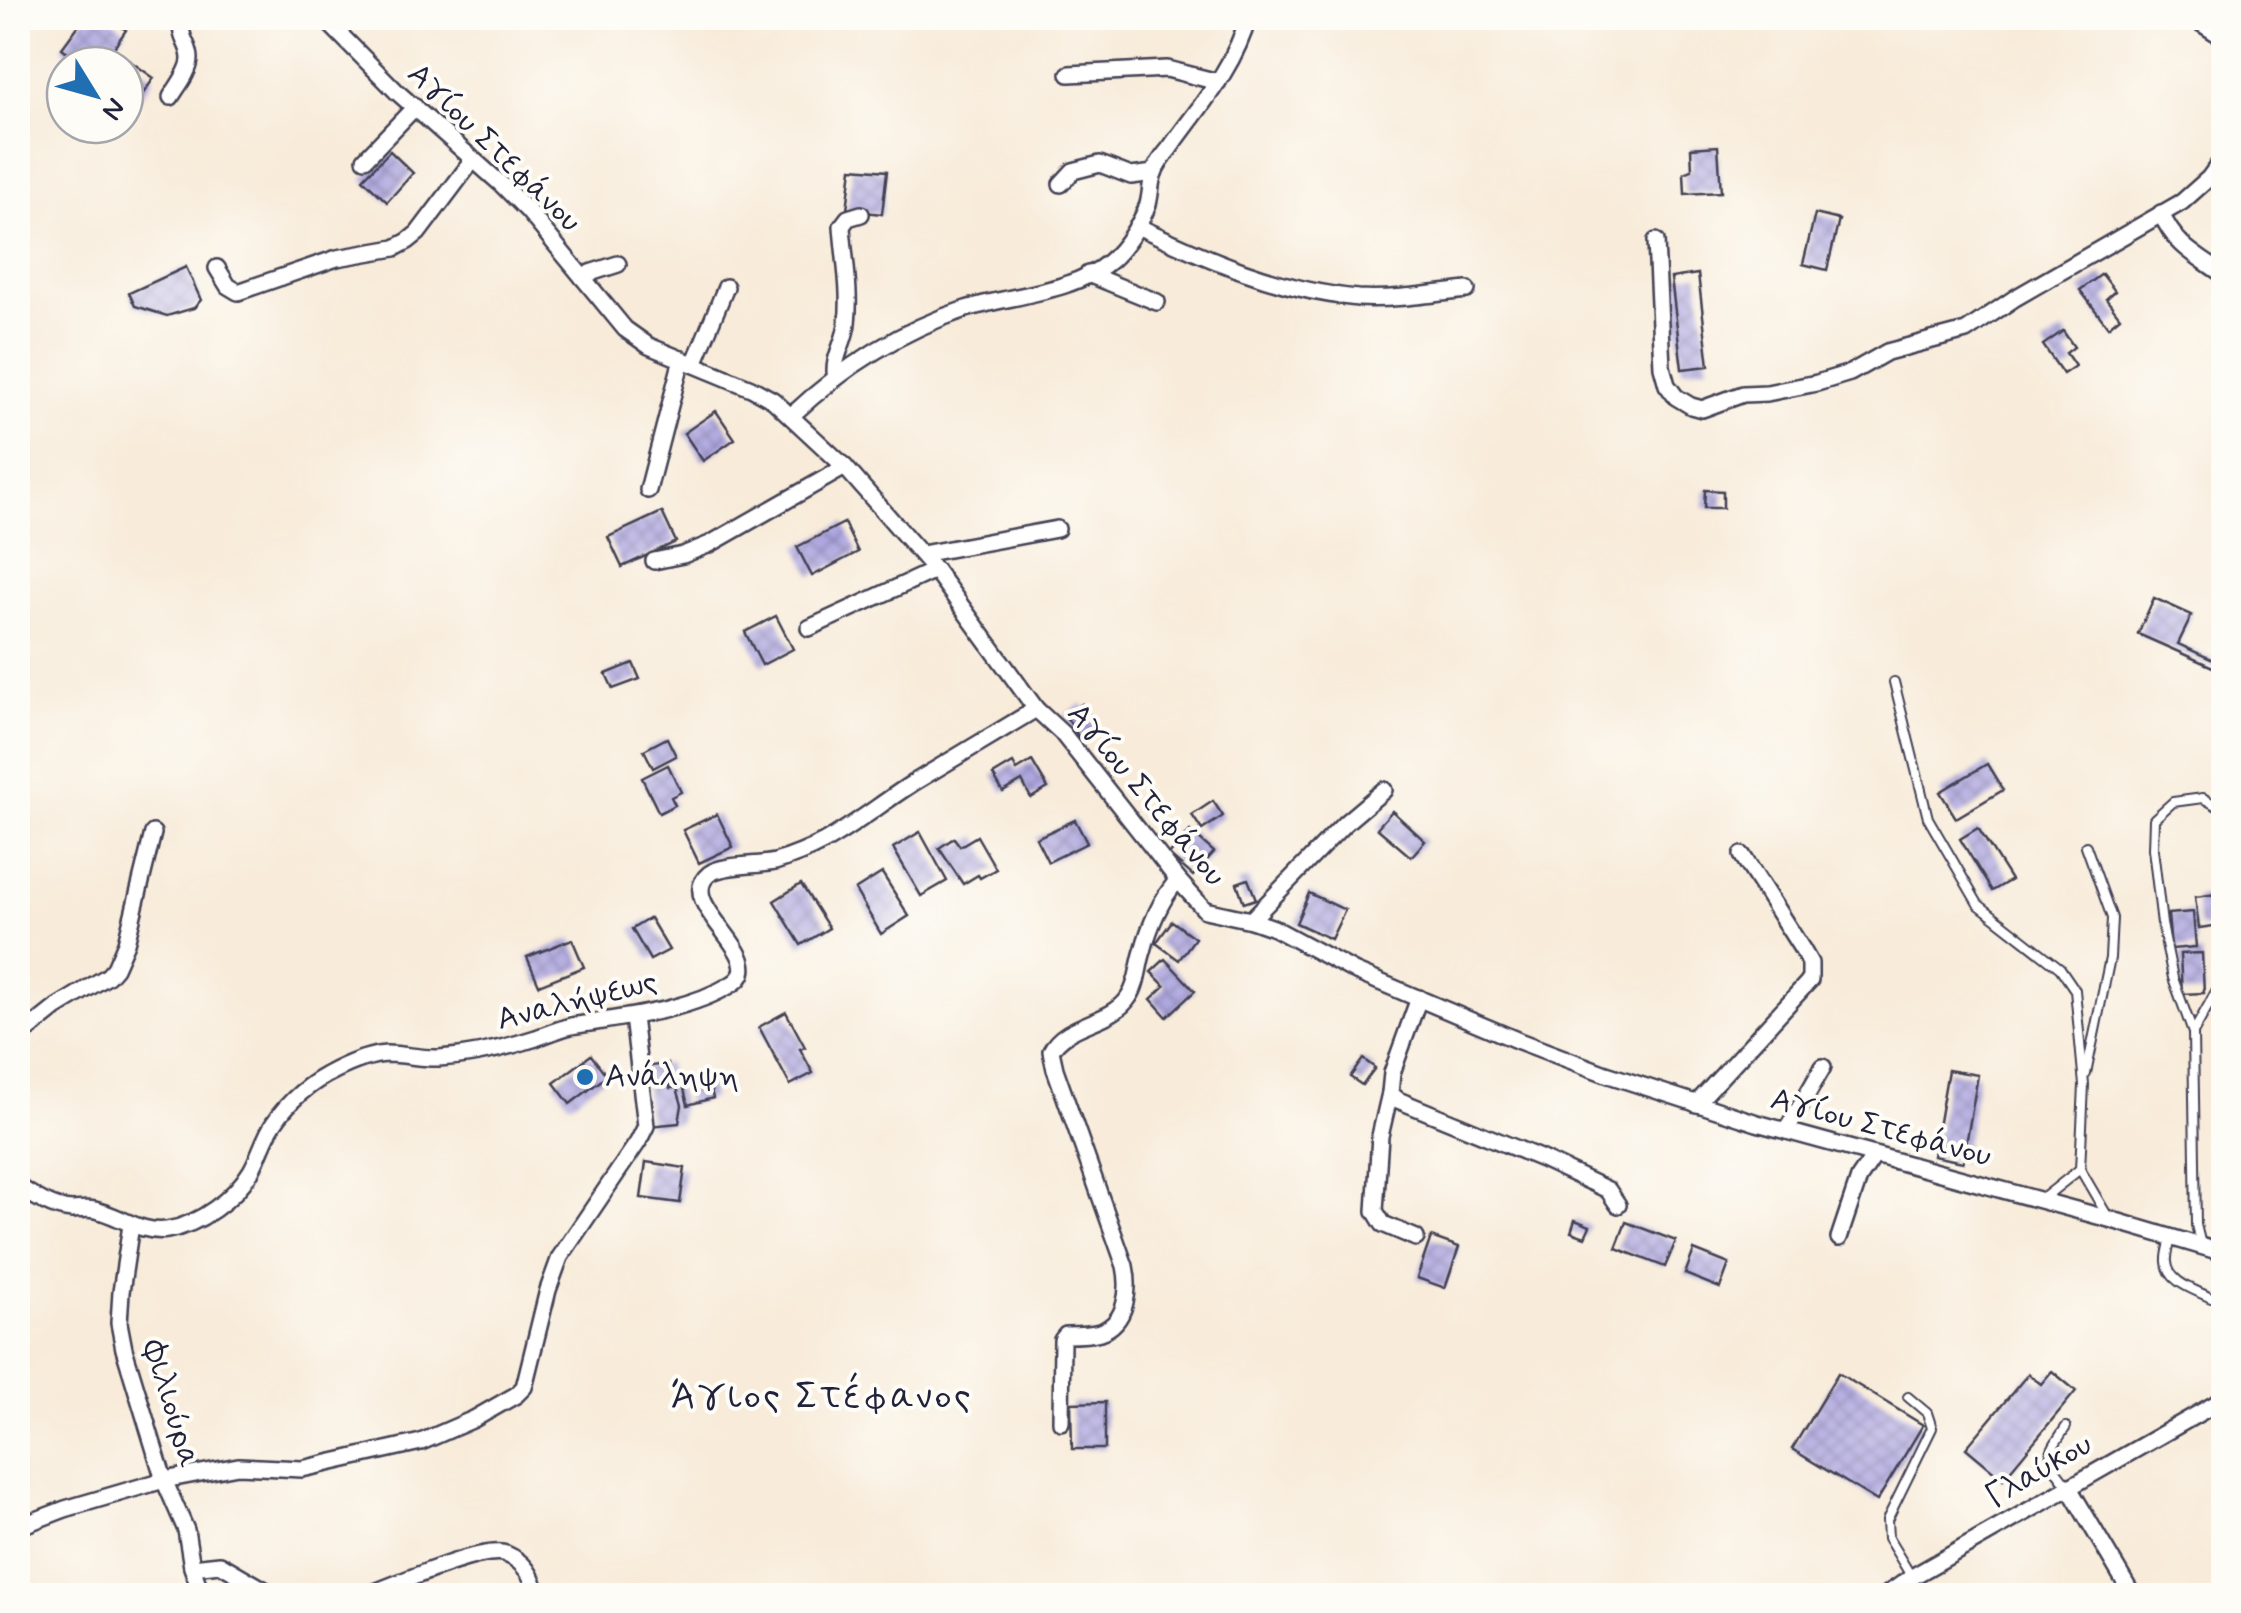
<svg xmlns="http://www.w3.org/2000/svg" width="2241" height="1613" font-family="Mynerve,sans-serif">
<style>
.building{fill:url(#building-cross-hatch)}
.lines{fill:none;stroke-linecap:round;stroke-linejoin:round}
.service-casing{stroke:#424053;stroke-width:12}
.minor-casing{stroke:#424053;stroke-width:20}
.service{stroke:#fff;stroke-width:8}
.minor{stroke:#fff;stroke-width:15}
.poi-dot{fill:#1f6fb2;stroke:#fdfcf7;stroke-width:4}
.labels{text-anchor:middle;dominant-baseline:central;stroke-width:8;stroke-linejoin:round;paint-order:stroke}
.street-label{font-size:32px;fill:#22223b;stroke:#fdfcf7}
.poi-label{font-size:32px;fill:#22223b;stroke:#fdfcf7;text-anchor:start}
.quarter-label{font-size:38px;letter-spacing:2.5px;fill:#22223b;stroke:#fdfcf7}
</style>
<defs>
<pattern id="building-cross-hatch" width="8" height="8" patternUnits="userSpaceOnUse" patternTransform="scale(2.5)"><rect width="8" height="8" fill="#afa7e0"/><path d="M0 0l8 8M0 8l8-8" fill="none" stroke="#8e88b7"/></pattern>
</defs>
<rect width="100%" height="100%" fill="#fdfcf7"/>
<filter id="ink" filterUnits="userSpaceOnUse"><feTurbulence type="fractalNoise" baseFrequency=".01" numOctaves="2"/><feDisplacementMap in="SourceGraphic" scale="20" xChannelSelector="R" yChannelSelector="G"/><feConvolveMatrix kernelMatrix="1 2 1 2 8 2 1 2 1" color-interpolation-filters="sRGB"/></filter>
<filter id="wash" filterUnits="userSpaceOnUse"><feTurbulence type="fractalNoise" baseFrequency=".0048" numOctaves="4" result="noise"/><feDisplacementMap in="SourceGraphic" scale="40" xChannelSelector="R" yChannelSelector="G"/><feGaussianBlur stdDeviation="2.25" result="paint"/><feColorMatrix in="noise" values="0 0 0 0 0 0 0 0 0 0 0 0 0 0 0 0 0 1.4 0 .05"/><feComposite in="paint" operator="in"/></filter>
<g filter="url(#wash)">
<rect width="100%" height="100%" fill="#f8ebd9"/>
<g id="blocks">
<g class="building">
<polygon points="84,18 109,18 126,30 102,65 84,65 62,48"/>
<polygon points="127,59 154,78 132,109 125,104 123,65"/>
<polygon points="1718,146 1721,192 1685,194 1684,173 1692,170 1691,148"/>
<polygon points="390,151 413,173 387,202 363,179"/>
<polygon points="852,168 887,171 882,214 847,210"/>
<polygon points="1815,214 1839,220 1827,270 1803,264"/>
<polygon points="186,267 201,300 194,308 167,316 135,306 129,293"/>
<polygon points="1698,274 1709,366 1682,369 1671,278"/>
<polygon points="2102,274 2115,291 2106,299 2120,317 2108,327 2080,290"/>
<polygon points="2063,331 2074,347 2066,353 2075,366 2063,374 2043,345"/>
<polygon points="716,411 735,439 703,461 684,433"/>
<polygon points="1705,490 1723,491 1723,508 1704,508"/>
<polygon points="662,512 676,542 622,567 608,537"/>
<polygon points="844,523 858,552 812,576 797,547"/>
<polygon points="2154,598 2192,615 2178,644 2224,665 2224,672 2138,634"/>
<polygon points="776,616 793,649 762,665 745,632"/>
<polygon points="633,663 640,679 613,689 606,674"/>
<polygon points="1082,704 1097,728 1080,739 1065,715"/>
<polygon points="667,738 676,756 653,768 644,750"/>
<polygon points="1032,761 1048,788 1031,798 1022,781 1003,792 993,775 1013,763 1017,770"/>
<polygon points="1987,764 2003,790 1956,818 1940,792"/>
<polygon points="668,765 681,792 671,797 675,805 659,813 642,778"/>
<polygon points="1213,801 1223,816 1202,830 1192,815"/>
<polygon points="1392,811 1425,841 1411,857 1377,828"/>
<polygon points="717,814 733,847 699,863 683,830"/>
<polygon points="1075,820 1087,843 1048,862 1036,838"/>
<polygon points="1978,828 2011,880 1992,891 1960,839"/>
<polygon points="1190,831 1214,852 1193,876 1169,855"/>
<polygon points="920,832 947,881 921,896 893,848"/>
<polygon points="977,836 996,869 980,878 978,875 963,884 939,848 954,838 960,846"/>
<polygon points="882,873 909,916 881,934 855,890"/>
<polygon points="1248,879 1256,899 1244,903 1237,883"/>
<polygon points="801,884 829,928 801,945 774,901"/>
<polygon points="1309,893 1345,910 1331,939 1296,923"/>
<polygon points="2217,894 2221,925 2199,928 2195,897"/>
<polygon points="2193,912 2196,947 2171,949 2168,914"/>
<polygon points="650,918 669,950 650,960 632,929"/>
<polygon points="1172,921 1195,938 1179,960 1156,943"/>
<polygon points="572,939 584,967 539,985 527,957"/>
<polygon points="2202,953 2204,993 2182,994 2180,954"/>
<polygon points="1165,959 1195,991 1167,1017 1151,999 1165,986 1151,972"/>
<polygon points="786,1012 805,1047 800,1049 813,1073 790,1085 759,1027"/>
<polygon points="591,1055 607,1076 570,1104 554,1083"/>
<polygon points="1363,1059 1375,1068 1362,1085 1350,1077"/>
<polygon points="668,1064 670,1088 677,1088 682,1105 679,1123 649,1126 643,1067"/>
<polygon points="1948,1070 1978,1075 1963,1162 1933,1156"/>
<polygon points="707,1074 713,1098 688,1105 682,1081"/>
<polygon points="646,1162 685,1168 680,1203 641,1198"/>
<polygon points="1575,1220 1590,1226 1585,1237 1571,1232"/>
<polygon points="1626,1222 1676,1241 1665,1267 1616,1248"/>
<polygon points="1431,1237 1459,1247 1445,1288 1417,1278"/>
<polygon points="1694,1250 1729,1264 1720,1288 1685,1274"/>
<polygon points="2052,1371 2076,1391 2003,1479 1966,1448 2028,1374 2041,1384"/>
<polygon points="1838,1373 1923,1425 1877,1501 1792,1449"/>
<polygon points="1105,1402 1105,1449 1072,1449 1071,1403"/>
</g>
</g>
</g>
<g filter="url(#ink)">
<use href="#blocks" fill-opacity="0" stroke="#424053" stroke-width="2.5"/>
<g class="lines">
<defs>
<g id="service">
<polyline points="1894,682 1928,818 1978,904 2060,968 2075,990 2084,1085 2080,1169 2041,1200"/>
<polyline points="2193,1033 2224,977"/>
<polyline points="2086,1074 2110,958 2112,918 2086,846"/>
<polyline points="2080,1169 2108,1217"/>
<path d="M2171,1237C2170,1245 2166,1255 2167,1262C2168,1283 2196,1290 2211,1298"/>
<polyline points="2201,1245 2196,1225 2193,1033 2173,978 2162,924 2153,849 2154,819 2173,802 2203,798 2224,810"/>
<polyline points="1908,1397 1927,1413 1932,1428 1887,1520 1888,1538 1911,1576"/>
<path d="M2066,1427C2045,1458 2045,1457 2068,1486"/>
</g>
<g id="minor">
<polyline points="324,18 397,92 501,184 528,211 625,329 649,346 751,388 773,400 845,467 935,570 1036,709 1062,733 1178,880 1205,910 1251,920 1274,928 1356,972 1519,1041 1606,1074 1757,1123 2109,1219 2224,1253"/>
<polyline points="2193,18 2224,38"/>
<polyline points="1069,74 1167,69 1218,82"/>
<path d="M171,97C177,87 190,71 190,59C190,43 178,39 182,18"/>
<polyline points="365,159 415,107"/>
<polyline points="1061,184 1073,171 1100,164 1131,176 1154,173"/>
<path d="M2161,213C2175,246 2196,255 2224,275"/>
<path d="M1137,226C1207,259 1280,291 1358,298C1394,300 1431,294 1467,290"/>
<polyline points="1656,241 1662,367 1667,385 1676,397 1691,406 1702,409 1743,394 1767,393 1817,383 1850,373 1887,352 1966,331 2015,298 2182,202 2209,178 2224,157"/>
<polyline points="217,268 228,286 238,292 337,258 395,248 408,241 418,233 473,160"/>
<polyline points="1088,274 1157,302"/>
<polyline points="583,278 590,273 618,264"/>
<polyline points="694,364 726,287"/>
<path d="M836,378C831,360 846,341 847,323C851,291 844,258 842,226L848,218L861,214"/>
<path d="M791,416C841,369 901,330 966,309C1011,295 1075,292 1110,261C1125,248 1142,222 1148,204C1151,194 1150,183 1154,173C1157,165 1164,155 1170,148C1200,106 1234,68 1248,18"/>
<polyline points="648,490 682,359"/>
<polyline points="922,554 1057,529"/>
<polyline points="654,561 683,555 710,544 845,467"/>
<polyline points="809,628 935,570"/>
<polyline points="1251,920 1345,823 1384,790"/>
<polyline points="18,1038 57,1007 108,976 115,968 126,943 153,833"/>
<polyline points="1390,1093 1398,1100 1542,1159 1608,1190 1618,1205"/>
<polyline points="1696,1104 1810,980 1810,963 1802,949 1742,855"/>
<polyline points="1786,1131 1823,1067"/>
<path d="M18,1186C33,1196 53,1209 72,1210C80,1210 87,1208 95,1210C119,1215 141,1234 167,1230C199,1225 234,1199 251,1171C260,1155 264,1138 274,1123C290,1099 311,1082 336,1070C352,1062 369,1055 387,1054C404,1054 422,1059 439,1058C472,1056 505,1048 536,1038C547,1034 559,1029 571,1026C623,1017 686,1012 732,984C775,958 672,904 709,874C722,864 758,866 775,862C792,857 809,850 824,842C855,825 883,802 913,783C954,758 995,734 1036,709"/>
<polyline points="131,1225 121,1292 119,1323 124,1349 164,1480 186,1530 192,1567 202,1596"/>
<polyline points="1416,1238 1383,1224 1375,1211 1380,1136 1390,1093 1392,1073 1419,998"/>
<polyline points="1839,1238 1859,1178 1874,1156"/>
<path d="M1061,1422L1062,1340L1066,1335C1077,1335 1089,1335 1100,1332C1127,1323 1130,1289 1125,1266L1055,1069L1051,1051C1066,1022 1112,1024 1129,997C1138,984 1138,966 1143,951C1149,928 1161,898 1178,880"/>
<polyline points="2068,1486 2133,1596"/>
<polyline points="18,1527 65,1509 164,1480 238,1466 302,1469 421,1442 474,1419 516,1395 524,1387 548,1290 560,1257 638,1142 646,1126 633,1017"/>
<polyline points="192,1567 220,1564 275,1596"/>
<path d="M365,1596C392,1586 483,1545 506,1554C525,1562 534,1577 537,1596"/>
<polyline points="1885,1596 1912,1577 2224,1399"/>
</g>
</defs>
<use href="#service" class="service-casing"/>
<use href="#minor" class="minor-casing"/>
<use href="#service" class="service"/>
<use href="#minor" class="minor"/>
</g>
</g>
<circle class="poi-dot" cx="585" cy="1077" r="10"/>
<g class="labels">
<g class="street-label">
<text transform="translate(494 148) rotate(44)">Αγίου Στεφάνου</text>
<text transform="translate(1146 795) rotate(50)">Αγίου Στεφάνου</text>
<text transform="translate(577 1001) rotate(-14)">Αναλήψεως</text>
<text transform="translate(1881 1128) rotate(15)">Αγίου Στεφάνου</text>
<text transform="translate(171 1404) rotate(73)">Φιλιούρα</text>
<text transform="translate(2039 1471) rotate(-30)">Γλαύκου</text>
</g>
<g class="poi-label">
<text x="605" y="1077">Ανάληψη</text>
</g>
<g class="quarter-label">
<text x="822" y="1397">Άγιος Στέφανος</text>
</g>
</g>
<rect width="2241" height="1613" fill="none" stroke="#fdfcf7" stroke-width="60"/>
<g transform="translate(95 95) rotate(127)"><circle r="48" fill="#fdfcf7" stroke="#a5a5ac" stroke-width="2.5"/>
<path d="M0-8L18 38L0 25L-18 38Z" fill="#1f6fb2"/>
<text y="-15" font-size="28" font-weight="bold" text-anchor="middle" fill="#22223b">N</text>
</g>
</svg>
